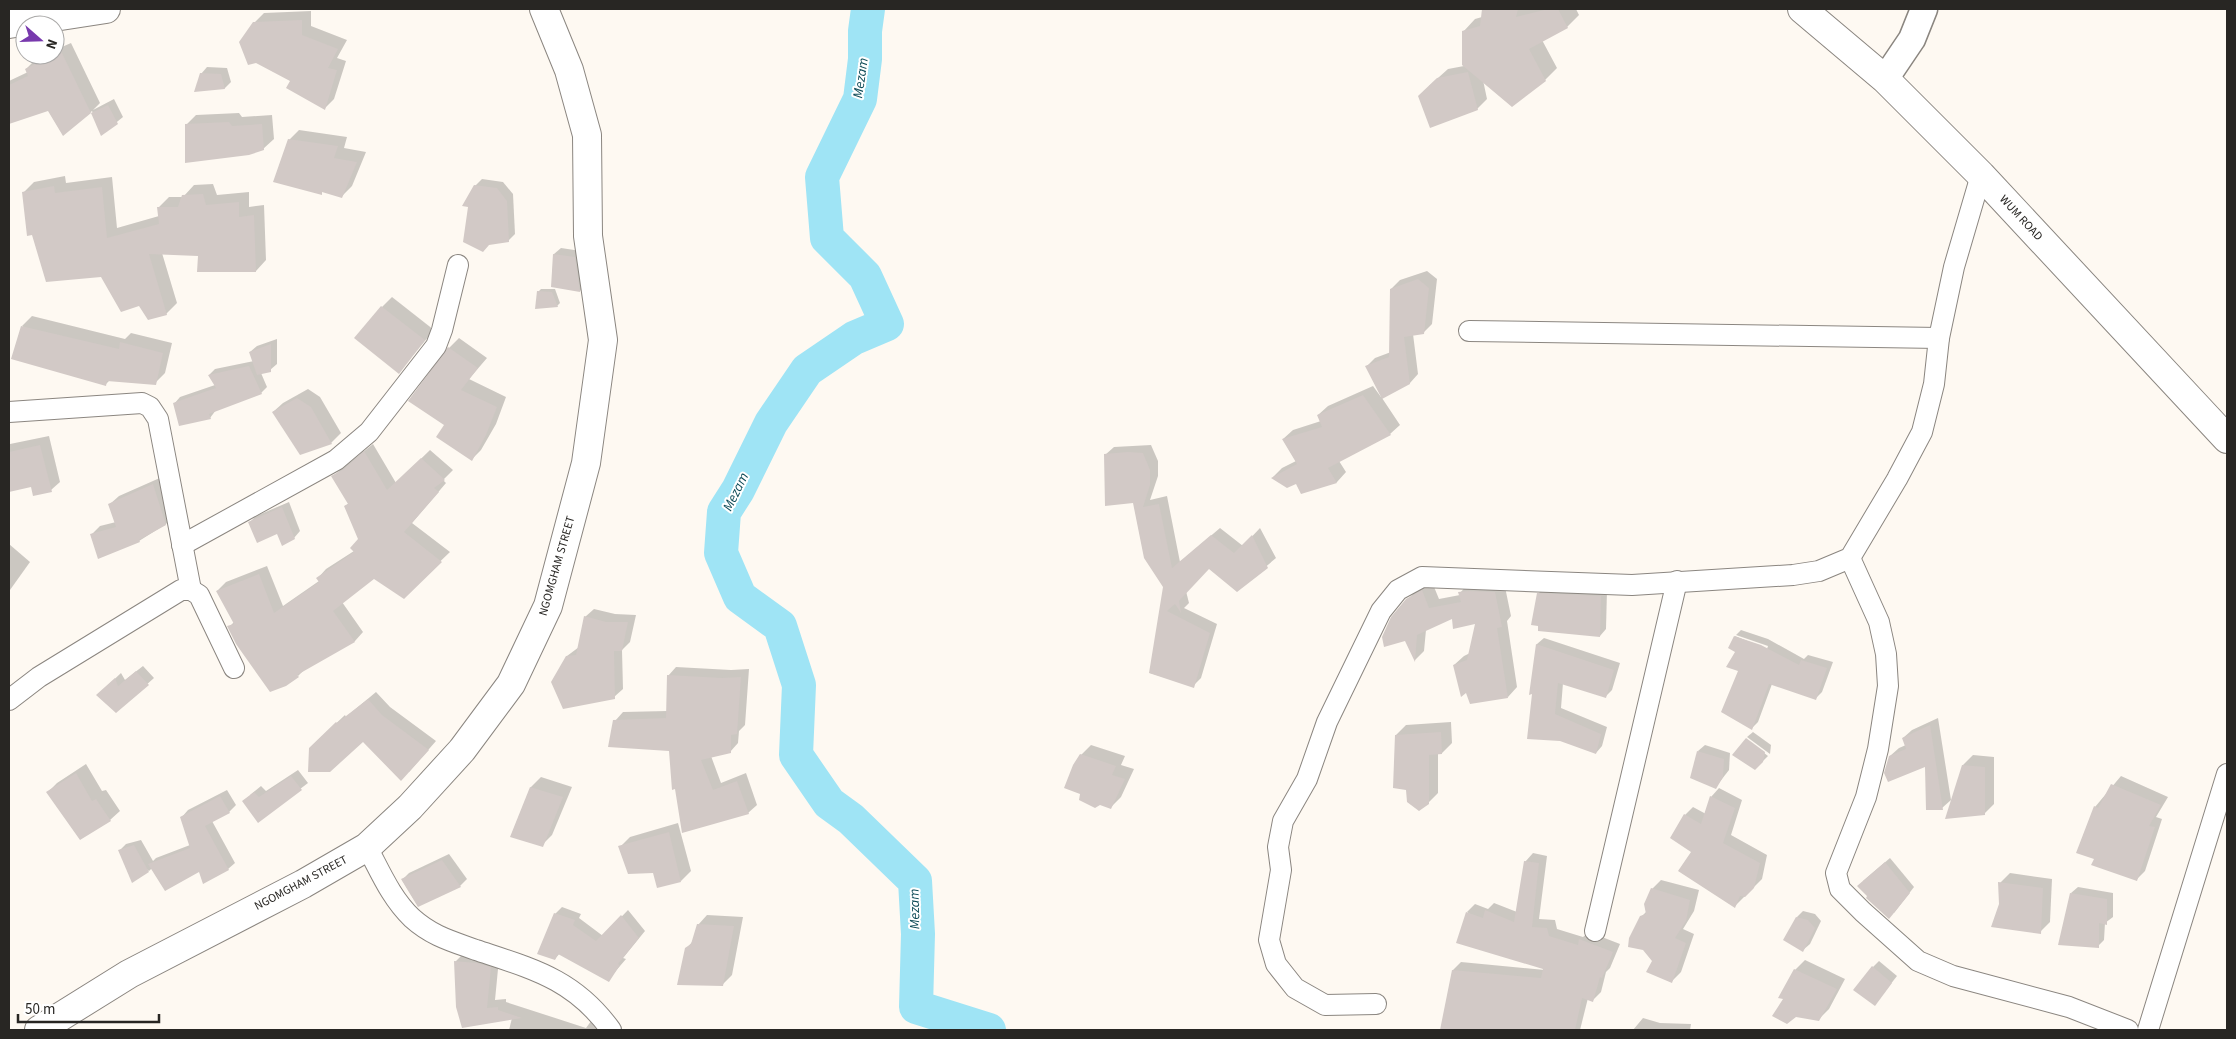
<svg xmlns="http://www.w3.org/2000/svg" width="2236" height="1039" font-family="'Source Sans 3',sans-serif">
<style>
.shadow{fill:#0003}
.lines{fill:none;stroke-linecap:round;stroke-linejoin:round}
.river{stroke:#9fe4f5;stroke-width:34}
.building{fill:#d2c9c6}
.minor-casing{stroke:#8b8680;stroke-width:22}
.tertiary-casing{stroke:#8b8680;stroke-width:29}
.secondary-casing{stroke:#8b8680;stroke-width:30}
.trunk-casing{stroke:#8b8680;stroke-width:30}
.minor{stroke:#fff;stroke-width:20}
.tertiary{stroke:#fff;stroke-width:26}
.secondary{stroke:#fff;stroke-width:28}
.trunk{stroke:#fff;stroke-width:28}
.labels{text-anchor:middle;dominant-baseline:central;stroke-width:4;stroke-linejoin:round;paint-order:stroke}
.street-label{font-size:12px;fill:#282623;stroke:#fff}
.water-label{font-size:14px;font-style:italic;fill:#0b4955;stroke:#fff}
</style>
<rect width="100%" height="100%" fill="#fef9f2"/>
<g class="shadow">
<polygon points="1483,9 1576,9 1579,15 1567,27 1542,40 1557,68 1545,80 1483,80 1487,99 1477,109 1429,86 1448,69 1464,66 1463,32 1475,19 1482,17"/>
<polygon points="311,11 311,26 347,40 337,58 346,61 334,99 324,109 292,80 254,23 264,13"/>
<polygon points="71,43 100,103 93,110 114,99 123,117 102,134 92,111 63,134 49,109 9,123 9,81 28,72 26,69 35,60 46,55 55,55 55,50"/>
<polygon points="207,67 227,68 231,82 225,88 196,90 201,74"/>
<polygon points="239,113 242,117 272,115 274,139 263,149 186,125 196,115"/>
<polygon points="299,130 347,137 344,148 366,152 352,186 342,196 323,191 321,193 289,140"/>
<polygon points="65,176 66,183 112,177 117,228 159,216 158,208 169,197 183,197 194,185 213,184 217,195 249,192 249,207 264,205 266,260 256,271 199,255 162,253 177,303 166,314 140,304 102,276 23,193 34,182"/>
<polygon points="482,179 503,182 513,194 515,234 508,241 475,186"/>
<polygon points="561,248 581,251 586,284 580,291 552,286 554,254"/>
<polygon points="1427,271 1437,279 1432,324 1423,333 1413,334 1418,374 1410,383 1382,398 1400,425 1390,434 1339,461 1346,472 1337,482 1302,492 1296,482 1273,477 1282,468 1296,461 1283,439 1293,430 1321,421 1318,415 1328,406 1373,386 1381,397 1382,396 1367,366 1375,358 1391,352 1391,289 1400,280"/>
<polygon points="541,289 555,289 560,303 557,306 538,292"/>
<polygon points="392,297 434,330 399,372 382,307"/>
<polygon points="32,316 125,339 131,333 172,343 165,373 155,383 110,380 106,384 22,326"/>
<polygon points="459,338 487,358 469,379 506,397 496,424 481,450 471,460 446,425 449,348"/>
<polygon points="277,339 277,364 270,370 261,373 267,387 261,393 216,410 210,418 174,404 180,397 215,385 209,375 215,369 254,361 250,352 257,346"/>
<polygon points="308,389 320,397 341,433 331,443 273,412 283,403"/>
<polygon points="49,436 60,482 51,490 32,486 9,491 9,439 10,444"/>
<polygon points="373,444 396,483 430,450 453,470 443,480 446,483 412,523 450,552 403,597 374,577 342,602 363,632 355,641 304,670 298,676 229,627 234,622 217,591 226,582 267,566 283,606 319,581 318,578 326,569 354,551 359,539 345,506 349,503 333,476"/>
<polygon points="1151,445 1158,461 1158,476 1150,500 1167,496 1180,562 1220,528 1243,546 1260,528 1276,558 1237,591 1209,567 1186,591 1189,603 1184,608 1217,624 1201,678 1193,686 1150,673 1164,586 1134,501 1105,455 1114,447"/>
<polygon points="162,477 174,515 166,524 139,541 91,535 100,526 116,522 110,504 119,496"/>
<polygon points="289,502 300,531 294,538 249,523 256,516"/>
<polygon points="9,544 30,562 10,590 9,589"/>
<polygon points="1432,582 1439,599 1460,595 1460,593 1469,583 1504,582 1511,616 1507,621 1517,687 1508,697 1454,665 1464,656 1470,653 1476,622 1453,617 1426,630 1424,651 1415,660 1406,639 1407,600 1417,590"/>
<polygon points="1545,587 1607,590 1606,629 1600,636 1538,594"/>
<polygon points="594,609 615,614 636,615 630,642 622,650 623,689 614,697 567,656 579,647 585,617"/>
<polygon points="1741,630 1768,639 1804,659 1808,655 1833,662 1822,692 1816,698 1772,684 1758,722 1751,729 1735,636 1767,649 1768,646 1736,635"/>
<polygon points="1544,638 1620,663 1612,690 1606,696 1563,683 1561,708 1607,727 1602,746 1596,753 1560,740 1534,693 1530,693 1537,644"/>
<polygon points="143,666 154,678 116,712 104,689 121,673 125,680"/>
<polygon points="676,667 731,670 749,669 745,725 739,731 738,743 730,752 711,756 721,783 746,773 757,805 748,813 683,832 670,750 615,721 623,712 667,711 668,676"/>
<polygon points="376,692 390,707 436,741 409,772 363,740 310,748 345,715 346,717"/>
<polygon points="1938,718 1951,800 1942,808 1926,765 1890,756 1899,748 1906,745 1903,738 1912,730"/>
<polygon points="1451,722 1452,743 1442,753 1438,753 1438,793 1428,803 1396,735 1406,725"/>
<polygon points="1753,732 1771,745 1770,754 1747,737"/>
<polygon points="1746,739 1768,756 1755,769"/>
<polygon points="1091,745 1125,756 1121,765 1134,769 1121,797 1111,807 1081,755"/>
<polygon points="1705,745 1730,753 1729,770 1715,788 1698,751"/>
<polygon points="1973,755 1994,757 1994,804 1984,814 1963,765"/>
<polygon points="86,764 102,791 106,790 120,811 110,820 48,792 57,783"/>
<polygon points="298,770 308,783 258,821 250,795 261,786 266,791"/>
<polygon points="2121,776 2168,797 2156,817 2162,819 2145,871 2136,880 2095,807"/>
<polygon points="541,777 572,787 552,835 542,845 511,836 531,787"/>
<polygon points="1719,788 1742,800 1731,835 1767,855 1762,879 1735,906 1693,852 1685,815 1693,807 1706,814 1711,797"/>
<polygon points="227,790 236,805 229,812 212,821 235,863 228,869 204,882 200,870 152,868 149,871 120,850 126,844 141,840 153,861 156,858 190,845 182,817 188,810"/>
<polygon points="678,823 691,871 681,881 654,872 620,847 630,837"/>
<polygon points="1533,853 1547,856 1539,919 1555,920 1557,929 1583,937 1589,932 1620,944 1610,968 1606,972 1601,992 1593,1000 1588,998 1580,1030 1443,1030 1453,970 1461,962 1545,970 1467,912 1475,904 1488,909 1494,903 1517,912 1525,862"/>
<polygon points="449,854 467,879 460,886 418,906 402,880 409,873"/>
<polygon points="1890,858 1914,887 1894,913 1869,896 1863,881"/>
<polygon points="2010,873 2052,879 2050,922 2040,932 2000,904 2000,883"/>
<polygon points="1661,880 1699,890 1694,911 1683,929 1694,934 1681,972 1672,981 1654,961 1641,917 1647,911 1652,889"/>
<polygon points="2078,887 2113,893 2113,917 2105,923 2104,940 2098,946 2071,893"/>
<polygon points="562,907 581,914 579,918 603,936 628,910 645,931 623,958 626,959 608,980 560,953 555,959 555,914"/>
<polygon points="1803,911 1815,914 1821,921 1810,944 1803,950 1797,917"/>
<polygon points="707,915 743,917 732,975 722,985 686,949 693,941 698,925"/>
<polygon points="464,953 499,959 495,1000 506,999 506,1002 586,1028 597,1013 612,1030 509,1030 512,1018 463,1027 455,962"/>
<polygon points="1805,960 1845,979 1829,1009 1818,1020 1796,1016 1785,998 1795,970"/>
<polygon points="1879,961 1897,976 1875,1004 1873,967"/>
<polygon points="1643,1018 1660,1023 1691,1024 1690,1030 1633,1030"/>
</g>
<g class="lines">
<polyline class="river" points="868,9 865,31 865,59 860,99 822,177 827,238 865,276 887,324 854,338 807,370 771,423 738,490 724,512 721,553 740,597 780,626 799,685 796,755 829,803 851,819 915,881 918,934 916,1007 989,1030"/>
</g>
<g class="building">
<polygon points="1482,9 1518,9 1516,17 1548,9 1558,9 1568,28 1529,49 1546,81 1512,107 1462,65 1462,31 1480,26"/>
<polygon points="302,20 302,35 338,49 328,68 337,70 325,110 286,88 290,81 256,63 248,65 239,42 253,22"/>
<polygon points="61,51 91,113 63,136 48,111 9,124 9,85 28,76 25,69"/>
<polygon points="1468,72 1478,110 1430,128 1418,96 1437,78"/>
<polygon points="200,73 221,74 225,89 194,92"/>
<polygon points="108,105 118,124 101,136 91,113"/>
<polygon points="229,122 232,126 262,124 264,150 249,155 185,163 185,124"/>
<polygon points="288,139 338,146 334,158 357,162 342,198 322,192 322,195 273,182"/>
<polygon points="474,185 497,188 507,201 509,242 489,245 483,252 463,242 468,207 462,206"/>
<polygon points="54,186 55,193 102,187 107,238 159,224 157,207 178,207 182,195 203,194 206,205 239,202 239,217 254,215 256,272 197,272 198,256 149,254 167,315 148,320 139,306 121,312 101,277 46,282 32,235 27,236 22,192"/>
<polygon points="553,254 575,257 580,292 551,287"/>
<polygon points="1418,279 1429,288 1424,334 1404,337 1410,384 1382,399 1365,366 1389,357 1390,289"/>
<polygon points="537,291 552,292 558,307 535,309"/>
<polygon points="381,306 425,340 399,374 354,338"/>
<polygon points="21,326 119,349 120,342 163,353 156,385 107,381 106,386 11,359"/>
<polygon points="271,344 271,372 257,375 249,352"/>
<polygon points="448,347 478,368 461,390 497,407 486,435 472,461 436,437 444,425 408,401"/>
<polygon points="249,366 262,394 209,414 211,419 179,426 173,403 216,388 208,375"/>
<polygon points="1363,395 1391,435 1328,468 1337,483 1301,494 1296,484 1287,488 1271,478 1297,464 1282,439 1322,427 1317,415"/>
<polygon points="297,398 311,407 332,444 300,455 272,412"/>
<polygon points="40,445 52,492 33,496 31,487 9,492 9,452"/>
<polygon points="364,451 387,490 421,458 445,480 434,488 439,492 404,532 442,562 404,599 374,579 333,611 355,642 297,675 299,677 286,686 270,692 236,644 227,626 234,624 216,591 259,574 274,613 319,582 316,578 354,552 350,548 358,539 344,506 348,504 331,476 344,469"/>
<polygon points="1128,452 1143,453 1150,470 1150,485 1143,507 1159,504 1172,568 1211,535 1234,553 1252,535 1268,568 1237,592 1209,569 1179,601 1181,613 1175,604 1167,611 1210,633 1194,688 1149,673 1163,587 1144,558 1133,503 1105,506 1104,454"/>
<polygon points="153,484 166,525 139,540 140,542 98,559 90,534 116,527 108,504"/>
<polygon points="282,507 295,539 282,546 277,534 257,543 248,522"/>
<polygon points="1422,590 1429,608 1461,602 1458,592 1468,591 1495,592 1502,627 1497,628 1508,698 1470,704 1466,693 1461,697 1453,665 1467,660 1475,624 1453,629 1452,619 1417,635 1415,662 1405,641 1384,647 1382,637 1391,617 1406,599"/>
<polygon points="1537,593 1601,596 1600,637 1538,631 1538,626 1531,625"/>
<polygon points="584,616 606,622 628,622 622,651 614,651 615,699 563,709 551,682 566,656 576,655"/>
<polygon points="1734,636 1761,645 1799,665 1801,660 1827,668 1816,700 1769,684 1752,730 1721,712 1738,671 1726,667 1735,652 1728,648"/>
<polygon points="1536,644 1614,670 1606,698 1558,683 1555,714 1601,734 1596,754 1560,741 1527,739 1532,694 1529,695"/>
<polygon points="136,671 149,685 116,713 96,695 115,678 118,686"/>
<polygon points="667,675 722,678 741,677 737,734 731,735 731,753 701,760 713,790 737,781 749,814 682,833 675,789 672,790 669,751 608,747 613,720 666,718"/>
<polygon points="368,699 382,715 429,750 401,781 363,742 330,772 308,772 309,748 336,722 337,723"/>
<polygon points="1930,725 1934,751 1943,810 1926,810 1925,767 1888,782 1884,773 1889,756 1906,749 1902,738"/>
<polygon points="1441,732 1442,754 1429,755 1429,804 1419,811 1407,802 1406,790 1393,788 1395,735"/>
<polygon points="1746,738 1765,752 1763,762 1755,770 1732,755"/>
<polygon points="1697,751 1724,759 1723,777 1716,789 1690,778"/>
<polygon points="1080,754 1116,766 1112,775 1125,779 1111,809 1100,805 1095,808 1079,800 1080,794 1064,788 1073,765"/>
<polygon points="1962,765 1985,767 1985,815 1945,819"/>
<polygon points="76,773 92,801 96,799 111,821 80,840 46,792"/>
<polygon points="291,776 302,790 258,823 242,801 254,792 259,797"/>
<polygon points="2111,784 2161,805 2149,826 2155,827 2137,881 2091,865 2094,859 2076,853 2094,806 2098,808"/>
<polygon points="530,787 563,797 543,847 510,837"/>
<polygon points="220,796 230,813 205,826 229,870 203,884 199,872 165,891 148,864 190,848 180,817"/>
<polygon points="1710,796 1735,808 1723,843 1760,863 1754,888 1745,897 1740,896 1735,908 1678,871 1691,852 1670,838 1684,814 1701,824"/>
<polygon points="669,832 681,882 657,888 653,873 628,874 618,846"/>
<polygon points="134,845 149,872 132,883 118,850"/>
<polygon points="442,860 461,887 418,907 401,879"/>
<polygon points="1524,861 1539,863 1532,927 1547,928 1549,936 1578,945 1579,939 1613,952 1602,978 1600,977 1593,1002 1582,998 1575,1030 1440,1030 1452,970 1541,978 1543,969 1456,943 1466,912 1483,918 1485,910 1514,922"/>
<polygon points="1885,862 1910,893 1889,919 1866,898 1867,896 1857,886"/>
<polygon points="1998,882 2043,888 2041,934 1991,927 1999,904"/>
<polygon points="1651,888 1690,900 1686,921 1675,938 1686,943 1672,983 1646,972 1652,961 1643,950 1628,947 1629,938 1640,916 1646,914 1644,904"/>
<polygon points="2070,893 2107,899 2107,925 2099,923 2099,948 2058,945"/>
<polygon points="554,913 575,920 573,925 596,941 621,915 639,938 618,964 620,965 609,982 558,954 555,960 537,954"/>
<polygon points="1796,917 1808,920 1815,928 1803,952 1783,940"/>
<polygon points="697,924 734,926 723,986 677,985 685,948 691,944"/>
<polygon points="454,961 477,963 491,967 487,1008 498,1007 498,1010 522,1018 462,1028 456,1007"/>
<polygon points="1872,966 1892,983 1875,1006 1853,990"/>
<polygon points="1794,969 1837,989 1819,1021 1796,1017 1787,1024 1772,1016 1783,999 1778,998"/>
</g>
<g class="lines">
<defs>
<g id="minor">
<polyline points="1469,331 1939,338"/>
<polyline points="9,412 142,403 150,407 158,419 191,590"/>
<polyline points="182,545 336,460 369,432 436,346 442,330 458,265"/>
<polyline points="1850,558 1879,622 1886,654 1888,686 1878,749 1866,797 1836,873 1840,889 1863,912 1918,961 1953,976 2069,1007 2128,1030"/>
<polyline points="9,700 39,677 181,590 191,590 199,595 234,668"/>
<path d="M367,847C380,871 391,898 412,918C432,936 451,941 476,950C533,969 574,979 611,1030"/>
<polyline points="1595,931 1677,581"/>
<polyline points="1376,1004 1325,1005 1295,988 1276,964 1269,940 1281,870 1278,847 1283,821 1307,779 1327,722 1381,611 1398,590 1422,577 1632,585 1793,575 1819,571 1850,558 1897,479 1922,432 1934,384 1939,338 1954,267 1981,175"/>
<polyline points="2148,1030 2227,774"/>
</g>
<polyline id="tertiary" points="1885,79 1912,39 1924,9"/>
<polyline id="secondary" points="39,1030 129,974 303,884 367,847 410,807 462,750 511,684 548,606 586,463 603,340 588,236 587,135 569,70 544,9"/>
<g id="trunk">
<polyline points="1802,9 1885,79 1981,175 2227,439"/>
<polyline points="9,24 106,9"/>
</g>
</defs>
<use href="#minor" class="minor-casing"/>
<use href="#tertiary" class="tertiary-casing"/>
<use href="#secondary" class="secondary-casing"/>
<use href="#trunk" class="trunk-casing"/>
<use href="#minor" class="minor"/>
<use href="#tertiary" class="tertiary"/>
<use href="#secondary" class="secondary"/>
<use href="#trunk" class="trunk"/>
</g>
<g class="labels">
<g class="street-label">
<text transform="translate(2021 218) rotate(47)">WUM ROAD</text>
<text transform="translate(557 566) rotate(-74)">NGOMGHAM STREET</text>
<text transform="translate(301 883) rotate(-28)">NGOMGHAM STREET</text>
</g>
<g class="water-label">
<text transform="translate(861 78) rotate(-82)">Mezam</text>
<text transform="translate(736 492) rotate(-64)">Mezam</text>
<text transform="translate(915 909) rotate(-91)">Mezam</text>
</g>
</g>
<rect width="2236" height="1039" fill="none" stroke="#282623" stroke-width="20"/>
<g transform="translate(40 40) rotate(110)"><circle r="24" fill="#ffffff" stroke="#a9a8a7"/>
<path d="M0-4L9 19L0 12L-9 19Z" fill="#7839ad"/>
<text y="-8" font-size="14" font-weight="bold" text-anchor="middle" fill="#282623">N</text>
</g>
<path d="M18 1014v8h141v-8" fill="none" stroke="#282623" stroke-width="2.5"/>
<text x="25" y="1014" font-size="15" fill="#282623" stroke="#ffffff" stroke-width="4" paint-order="stroke">50 m</text>
</svg>
